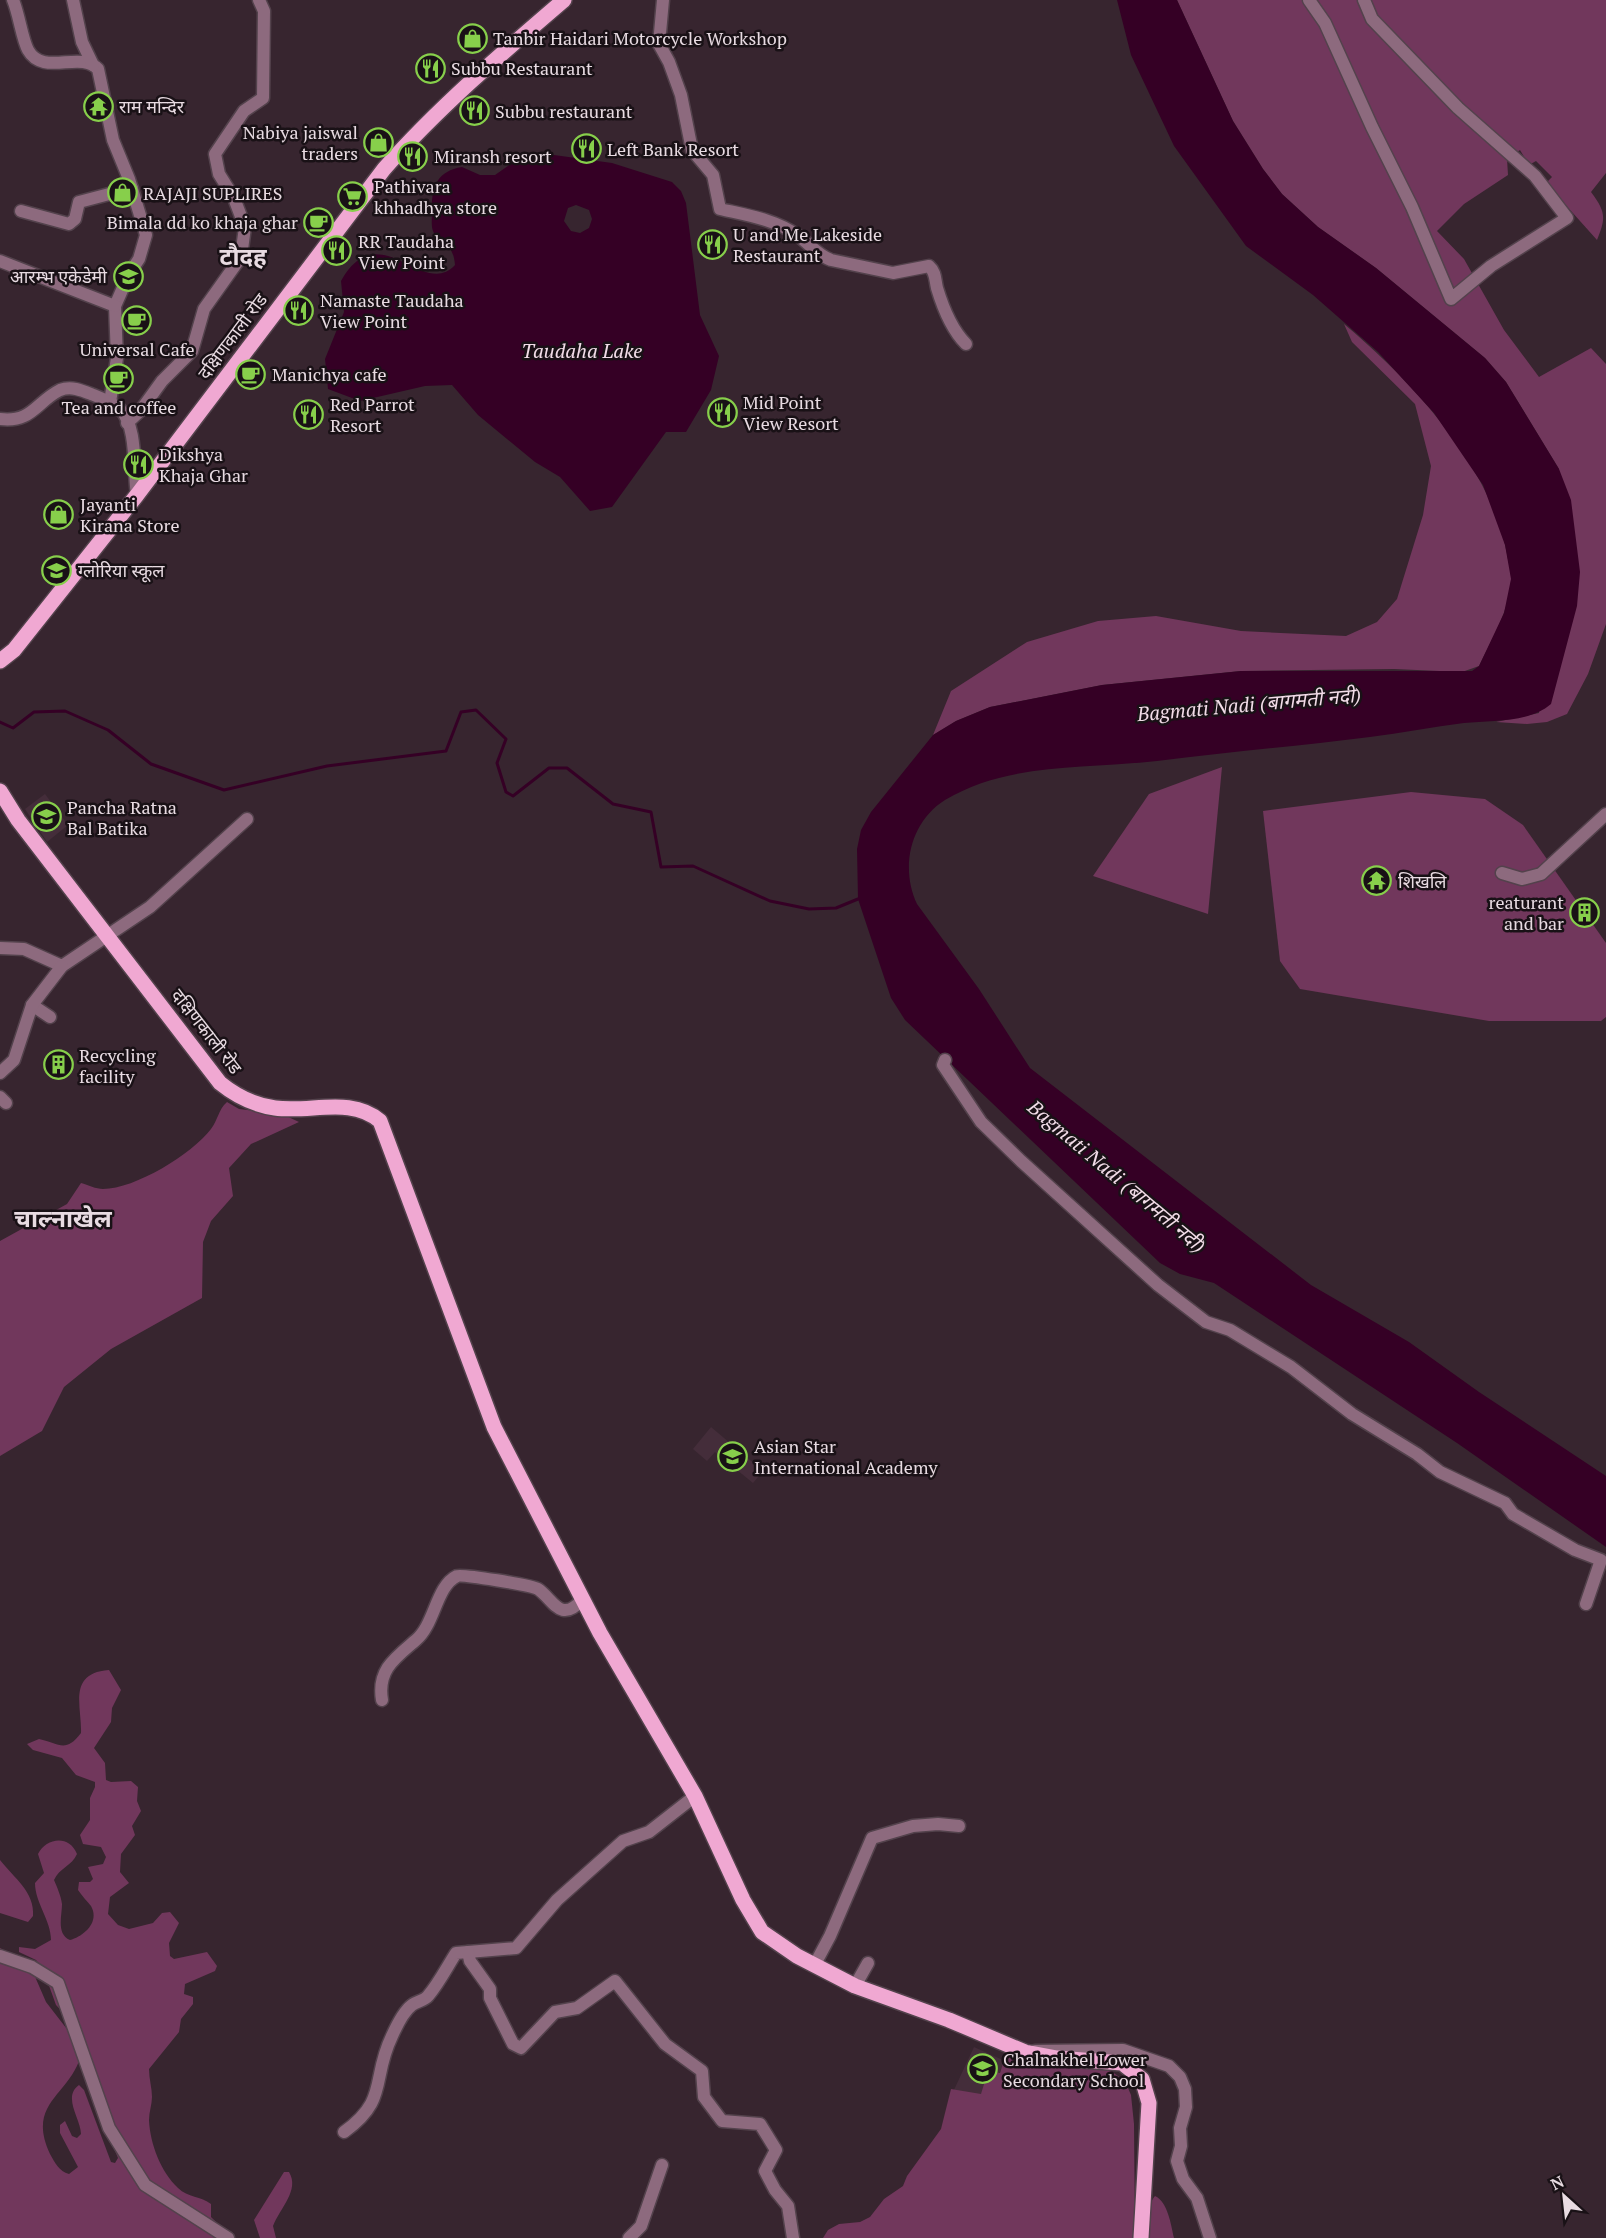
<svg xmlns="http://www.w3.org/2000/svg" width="1606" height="2238" font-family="'PT Serif','Noto Sans Devanagari',serif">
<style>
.built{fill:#442d3a}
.green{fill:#71375c}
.water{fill:#350025;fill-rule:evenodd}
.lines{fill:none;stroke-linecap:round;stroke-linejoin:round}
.stream{stroke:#350025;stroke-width:3}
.minor-casing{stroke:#53424c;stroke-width:15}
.major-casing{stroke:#53424c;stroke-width:18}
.minor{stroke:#8d6a7e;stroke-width:12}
.major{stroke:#f0a8d2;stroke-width:15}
.labels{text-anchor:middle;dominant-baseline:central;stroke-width:5;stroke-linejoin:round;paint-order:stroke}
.poi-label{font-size:18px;fill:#e8dbe2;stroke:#191116;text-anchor:start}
.street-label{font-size:18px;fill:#e8dbe2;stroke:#191116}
.water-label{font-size:20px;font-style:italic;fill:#f2dce8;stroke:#191116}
.district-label{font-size:24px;font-weight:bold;fill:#e8dbe2;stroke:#191116}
</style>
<rect width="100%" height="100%" fill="#37252f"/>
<g class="built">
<polygon points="45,794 68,825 47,842 25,809"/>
<polygon points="711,1427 763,1471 753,1483 715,1452 707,1461 693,1449"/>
<polygon points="974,2047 1005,2061 984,2106 953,2092"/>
</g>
<g class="green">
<path d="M1177,0H1606V173L1591,192C1606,212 1606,218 1597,240L1546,183L1552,177L1536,161L1529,165L1520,150L1507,159L1508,175L1464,204L1437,231L1464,259L1504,330L1539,377L1591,348L1606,364V624L1588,674L1567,714L1547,722L1527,724L1496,722L1539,713L1559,469L1506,382L1485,358L1376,268L1318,227L1282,194L1263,169L1233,121Z"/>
<path d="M1344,324C1410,379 1491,466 1507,554C1508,562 1512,572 1511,581C1509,611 1492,639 1479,666L1462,672L1394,669L1241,671L1102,685L990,707L956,721L933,735L951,691L1027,642L1098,621L1156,616L1241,631L1346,636L1377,622L1397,599L1423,515L1431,466L1415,404L1352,342Z"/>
<polygon points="1222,767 1208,914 1093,876 1149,794"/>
<polygon points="1411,792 1485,799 1523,825 1606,943 1606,1017 1601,1021 1489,1021 1300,989 1280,961 1263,811"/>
<path d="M227,1102L239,1109L282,1114L299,1122L251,1144L229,1168L233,1196L211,1221L203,1242L202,1298L111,1349L64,1387L42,1431L0,1456V1241L67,1204L81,1183C88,1185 96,1189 103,1189C135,1189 192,1154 211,1129C218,1120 218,1110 227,1102Z"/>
<path d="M109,1670L121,1690L112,1708L111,1722L94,1748L105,1763L106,1780L111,1782L131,1781L138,1787L137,1801L141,1811L132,1826L135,1835L121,1854L120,1872L129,1883L110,1897L108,1914L118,1925L129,1929L153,1923L162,1913L170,1912L179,1923L169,1943L170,1956L174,1959L207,1952L217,1966L215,1971L185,1984L184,1994L193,1997V2004L181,2019L179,2032L149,2069C149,2079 152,2088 152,2097C152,2104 149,2112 149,2120C150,2144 161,2172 178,2188C188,2198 201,2196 211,2204V2217L232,2238H0V1948L22,1961L33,1972L46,2002L70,2033L79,2061C66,2096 27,2105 50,2154C55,2163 59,2171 69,2174L78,2167L60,2133V2125L65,2121L72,2136L77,2138L81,2134C81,2119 62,2097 79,2085L84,2090L111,2162L115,2163L118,2158L111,2141L82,2032L56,2005L43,1969L36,1960L19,1952V1947L35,1949L51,1940C51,1920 35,1903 35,1883L44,1873L38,1854C46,1838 69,1834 77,1854C72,1866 59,1868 54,1880C57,1887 61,1896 62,1904C62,1916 56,1934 70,1940C84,1936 100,1922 91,1906C87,1901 82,1896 78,1890L79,1882H90L93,1879L88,1867L103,1864L106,1857L101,1847L83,1844L80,1835L90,1820V1798L95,1787V1782L76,1775L62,1758L33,1750L27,1744L39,1739C59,1743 65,1754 81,1733C82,1707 67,1673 109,1670Z"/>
<path d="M0,1860C14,1878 35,1892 33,1916L28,1922L0,1913Z"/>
<polygon points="1005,2057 1108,2069 1125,2081 1131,2095 1134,2124 1135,2238 823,2238 828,2230 839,2224 860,2222 870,2217 884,2199 903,2186 907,2176 941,2129 951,2089 981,2094 988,2071 1000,2073"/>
<path d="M284,2172H289C300,2190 280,2208 273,2226L276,2238H260L254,2220Z"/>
<path d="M1155,2196C1168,2202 1171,2225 1174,2238H1150C1148,2225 1146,2206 1155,2196Z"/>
</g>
<g class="water">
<path d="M1117,0H1177L1233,121L1263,169L1282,194L1318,227L1376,268L1485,358L1506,382L1559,469L1571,500L1580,572L1577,606L1551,704C1529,723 1492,720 1464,723C1433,727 1401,733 1370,737C1299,746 1228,752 1157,761C1086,769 1008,762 945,800C910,822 900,868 917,904L979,989L1030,1068L1311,1285L1409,1342L1479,1392L1606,1476V1547L1457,1443L1214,1283L1180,1274L1160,1263L905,1020L891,998L858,899L857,849L861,830L871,812L933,735L956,721L990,707L1102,685L1241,671H1472L1479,666L1504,613L1511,579L1505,545L1483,485L1434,413L1378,352L1313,295L1246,246L1174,146L1131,55Z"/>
<path d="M554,155L612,163L672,182L681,191L686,203L700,315L719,356L711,390L686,432H666L612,507L590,511L560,477L535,462L478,415L452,385L425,386L360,401L328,389L325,359L344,312L341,281C379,213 423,300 455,265C453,240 439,246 433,231C431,226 432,218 432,212C431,189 436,171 462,167L480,175H495L515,161ZM576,205L589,210L592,219L589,228L580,233L571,231L564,221L568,208Z"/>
</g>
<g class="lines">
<polyline class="stream" points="0,722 13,728 34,712 65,711 108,730 151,764 224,790 327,766 446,751 461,712 476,710 506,739 497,763 506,792 513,796 549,768 567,768 613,804 651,812 661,867 693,866 770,901 809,909 836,908 858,899"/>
<defs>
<g id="minor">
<path d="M13,0C19,14 22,39 28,50C43,77 80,50 98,69L113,140L129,179L146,235L139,259L129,274L115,306L117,358L110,402"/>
<polyline points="73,0 82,42 93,65"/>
<path d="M663,0L659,44L669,62L681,95L692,150L713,175L720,209C746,215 774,219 797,235C809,243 817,255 831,260L893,273L929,266C936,272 935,280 937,288C943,308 952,330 966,344"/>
<polyline points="1309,0 1325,23 1372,127 1412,207 1451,299 1491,266 1567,218 1535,176 1458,108 1372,19 1364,0"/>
<polyline points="21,211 69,224 75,219 79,202 132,188"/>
<polyline points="0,261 115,306"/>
<path d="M0,419C32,423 36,402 60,390C71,386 81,390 91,394C101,398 112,402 120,409C138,426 133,472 137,495"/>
<polyline points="127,423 141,410 162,381 192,351 204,309 241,257 245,227 234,198 219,174 215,154 244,111 263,98 264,11 259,0"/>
<polyline points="1502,873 1522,879 1541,874 1606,814"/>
<polyline points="0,948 24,949 62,966 150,907 247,819"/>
<polyline points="32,1005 50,1017"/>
<polyline points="945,1060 943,1065 981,1122 1021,1161 1158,1285 1206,1322 1230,1330 1291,1367 1352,1414 1417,1454 1440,1472 1505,1503 1513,1514 1575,1550 1601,1560 1586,1604"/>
<polyline points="0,1073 14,1060 32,1005 62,966"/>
<polyline points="0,1097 6,1103"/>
<path d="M382,1700C377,1670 395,1658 416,1640C435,1624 436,1586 457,1576C462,1574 531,1585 538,1589C553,1599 560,1624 582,1600"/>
<polyline points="468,1952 516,1948 557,1900 623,1841 649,1832 695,1796"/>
<polyline points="0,1956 32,1967 58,1983 109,2128 145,2185 228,2238"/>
<polyline points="814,1966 830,1936 872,1838 913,1826 938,1824 959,1826"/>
<polyline points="855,1986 868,1963"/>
<polyline points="1035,2051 1123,2050 1169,2066 1180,2077 1185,2089 1186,2107 1180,2128 1181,2146 1177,2161 1183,2179 1197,2198 1210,2238"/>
<path d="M344,2132C389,2100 371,2079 392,2036C396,2027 404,2011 412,2005C417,2001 424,2001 428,1996C439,1983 447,1967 456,1953L468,1952L470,1961L490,1989V1998L513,2044L521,2048L555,2012L577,2008L615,1981L665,2044L702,2071L704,2097L722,2121L760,2124L776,2150L765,2171L775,2190L788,2206L793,2238"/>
<polyline points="629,2238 641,2226 662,2165"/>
</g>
<g id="major">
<path d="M0,661L14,650L137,495L384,169C439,107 501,54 564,0"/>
<path d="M0,791L18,820L220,1083C236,1096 254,1105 275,1108C311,1113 351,1096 380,1121L494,1427L600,1633L695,1796L743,1900L762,1932L797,1956L855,1986L949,2020L1025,2052L1057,2058L1122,2063L1142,2079L1149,2103L1141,2238"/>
</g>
</defs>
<use href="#minor" class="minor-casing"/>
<use href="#major" class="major-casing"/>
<use href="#minor" class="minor"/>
<use href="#major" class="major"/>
</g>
<defs>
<symbol id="shop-ring" viewBox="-11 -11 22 22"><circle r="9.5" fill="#191116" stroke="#87cf4b" stroke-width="1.5"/><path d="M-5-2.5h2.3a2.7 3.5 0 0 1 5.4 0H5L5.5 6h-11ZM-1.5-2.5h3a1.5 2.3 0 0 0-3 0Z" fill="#87cf4b"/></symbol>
<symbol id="restaurant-ring" viewBox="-11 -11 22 22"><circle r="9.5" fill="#191116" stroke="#87cf4b" stroke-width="1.5"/><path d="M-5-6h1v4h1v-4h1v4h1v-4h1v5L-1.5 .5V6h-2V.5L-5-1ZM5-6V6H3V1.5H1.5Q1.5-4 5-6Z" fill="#87cf4b"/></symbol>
<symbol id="temple-ring" viewBox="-11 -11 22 22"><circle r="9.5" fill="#191116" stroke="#87cf4b" stroke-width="1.5"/><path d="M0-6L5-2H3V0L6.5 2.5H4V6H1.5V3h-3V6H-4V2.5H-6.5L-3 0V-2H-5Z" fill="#87cf4b"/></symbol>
<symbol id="supermarket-ring" viewBox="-11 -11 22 22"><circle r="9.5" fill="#191116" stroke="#87cf4b" stroke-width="1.5"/><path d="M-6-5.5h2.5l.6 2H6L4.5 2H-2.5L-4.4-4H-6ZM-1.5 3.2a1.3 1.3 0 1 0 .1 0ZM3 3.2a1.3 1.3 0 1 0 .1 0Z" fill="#87cf4b"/></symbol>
<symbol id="cafe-ring" viewBox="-11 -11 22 22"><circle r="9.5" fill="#191116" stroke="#87cf4b" stroke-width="1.5"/><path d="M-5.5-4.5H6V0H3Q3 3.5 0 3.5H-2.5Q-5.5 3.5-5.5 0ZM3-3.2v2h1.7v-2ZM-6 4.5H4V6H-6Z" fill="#87cf4b"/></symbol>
<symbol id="school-ring" viewBox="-11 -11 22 22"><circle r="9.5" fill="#191116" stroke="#87cf4b" stroke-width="1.5"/><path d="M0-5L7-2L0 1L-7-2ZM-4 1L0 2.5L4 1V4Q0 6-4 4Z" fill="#87cf4b"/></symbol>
<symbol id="building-ring" viewBox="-11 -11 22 22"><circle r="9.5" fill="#191116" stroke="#87cf4b" stroke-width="1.5"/><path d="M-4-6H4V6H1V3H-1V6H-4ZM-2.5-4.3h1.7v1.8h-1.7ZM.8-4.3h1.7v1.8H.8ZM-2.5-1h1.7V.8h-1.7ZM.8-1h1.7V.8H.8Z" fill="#87cf4b"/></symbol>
</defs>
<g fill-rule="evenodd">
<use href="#shop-ring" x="456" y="22" width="33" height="33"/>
<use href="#restaurant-ring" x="414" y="52" width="33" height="33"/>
<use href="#temple-ring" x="82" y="90" width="33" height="33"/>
<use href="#restaurant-ring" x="458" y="94" width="33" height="33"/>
<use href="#shop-ring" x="362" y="126" width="33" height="33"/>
<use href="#restaurant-ring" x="570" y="132" width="33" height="33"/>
<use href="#restaurant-ring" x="396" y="140" width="33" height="33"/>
<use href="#shop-ring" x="106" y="176" width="33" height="33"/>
<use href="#supermarket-ring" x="336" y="180" width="33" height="33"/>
<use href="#cafe-ring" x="302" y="206" width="33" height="33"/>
<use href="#restaurant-ring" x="696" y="228" width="33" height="33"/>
<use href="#restaurant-ring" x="320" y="234" width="33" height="33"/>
<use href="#school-ring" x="112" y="260" width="33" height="33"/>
<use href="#restaurant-ring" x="282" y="294" width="33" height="33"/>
<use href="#cafe-ring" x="120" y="304" width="33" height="33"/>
<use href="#cafe-ring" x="234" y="358" width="33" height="33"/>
<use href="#cafe-ring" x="102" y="362" width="33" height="33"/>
<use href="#restaurant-ring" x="706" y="396" width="33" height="33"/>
<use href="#restaurant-ring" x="292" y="398" width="33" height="33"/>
<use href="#restaurant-ring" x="122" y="448" width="33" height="33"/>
<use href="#shop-ring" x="42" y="498" width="33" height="33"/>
<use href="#school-ring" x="40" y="554" width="33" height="33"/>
<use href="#school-ring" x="30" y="800" width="33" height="33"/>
<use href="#temple-ring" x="1360" y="864" width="33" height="33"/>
<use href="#building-ring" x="1568" y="896" width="33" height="33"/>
<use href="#building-ring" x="42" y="1048" width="33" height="33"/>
<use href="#school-ring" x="716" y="1440" width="33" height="33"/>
<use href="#school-ring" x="966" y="2052" width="33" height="33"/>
</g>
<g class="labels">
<g class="poi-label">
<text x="493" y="38">Tanbir Haidari Motorcycle Workshop</text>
<text x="451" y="68">Subbu Restaurant</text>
<text x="119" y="106">राम मन्दिर</text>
<text x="495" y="111">Subbu restaurant</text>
<text x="358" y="132" text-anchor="end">Nabiya jaiswal<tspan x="358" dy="21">traders</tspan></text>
<text x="607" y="149">Left Bank Resort</text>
<text x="434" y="156">Miransh resort</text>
<text x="374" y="186">Pathivara<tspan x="374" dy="21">khhadhya store</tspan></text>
<text x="143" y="193">RAJAJI SUPLIRES</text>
<text x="298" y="222" text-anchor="end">Bimala dd ko khaja ghar</text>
<text x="733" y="234">U and Me Lakeside<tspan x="733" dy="21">Restaurant</tspan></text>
<text x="358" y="241">RR Taudaha<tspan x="358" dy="21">View Point</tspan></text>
<text x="107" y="276" text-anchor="end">आरम्भ एकेडेमी</text>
<text x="320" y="300">Namaste Taudaha<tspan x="320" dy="21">View Point</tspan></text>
<text x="137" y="349" text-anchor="middle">Universal Cafe</text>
<text x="272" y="374">Manichya cafe</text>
<text x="743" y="402">Mid Point<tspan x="743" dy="21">View Resort</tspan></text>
<text x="330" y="404">Red Parrot<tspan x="330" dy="21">Resort</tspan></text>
<text x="119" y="407" text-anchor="middle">Tea and coffee</text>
<text x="159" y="454">Dikshya<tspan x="159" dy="21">Khaja Ghar</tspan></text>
<text x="80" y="504">Jayanti<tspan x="80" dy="21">Kirana Store</tspan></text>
<text x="78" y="570">ग्लोरिया स्कूल</text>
<text x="67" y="807">Pancha Ratna<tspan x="67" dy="21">Bal Batika</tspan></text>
<text x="1398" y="881">शिखलि</text>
<text x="1564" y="902" text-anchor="end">reaturant<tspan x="1564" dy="21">and bar</tspan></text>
<text x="79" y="1055">Recycling<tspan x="79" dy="21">facility</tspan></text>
<text x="754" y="1446">Asian Star<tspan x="754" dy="21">International Academy</tspan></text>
<text x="1003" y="2059">Chalnakhel Lower<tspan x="1003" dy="21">Secondary School</tspan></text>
</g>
<g class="street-label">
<text transform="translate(232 336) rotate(-53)">दक्षिणकाली रोड</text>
<text transform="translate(207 1031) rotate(52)">दक्षिणकाली रोड</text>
</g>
<g class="water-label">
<text x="582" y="350">Taudaha Lake</text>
<text transform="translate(1249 704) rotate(-5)">Bagmati Nadi (बागमती नदी)</text>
<text transform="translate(1117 1176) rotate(40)">Bagmati Nadi (बागमती नदी)</text>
</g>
<g class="district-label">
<text x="243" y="256">टौदह</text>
<text x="63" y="1218">चाल्नाखेल</text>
</g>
</g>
<g transform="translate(1564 2196) rotate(333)" stroke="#191116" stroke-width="4.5" paint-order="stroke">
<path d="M0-4.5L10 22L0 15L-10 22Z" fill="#e8dbe2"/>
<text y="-9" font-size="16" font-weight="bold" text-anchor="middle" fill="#e8dbe2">N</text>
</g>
</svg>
